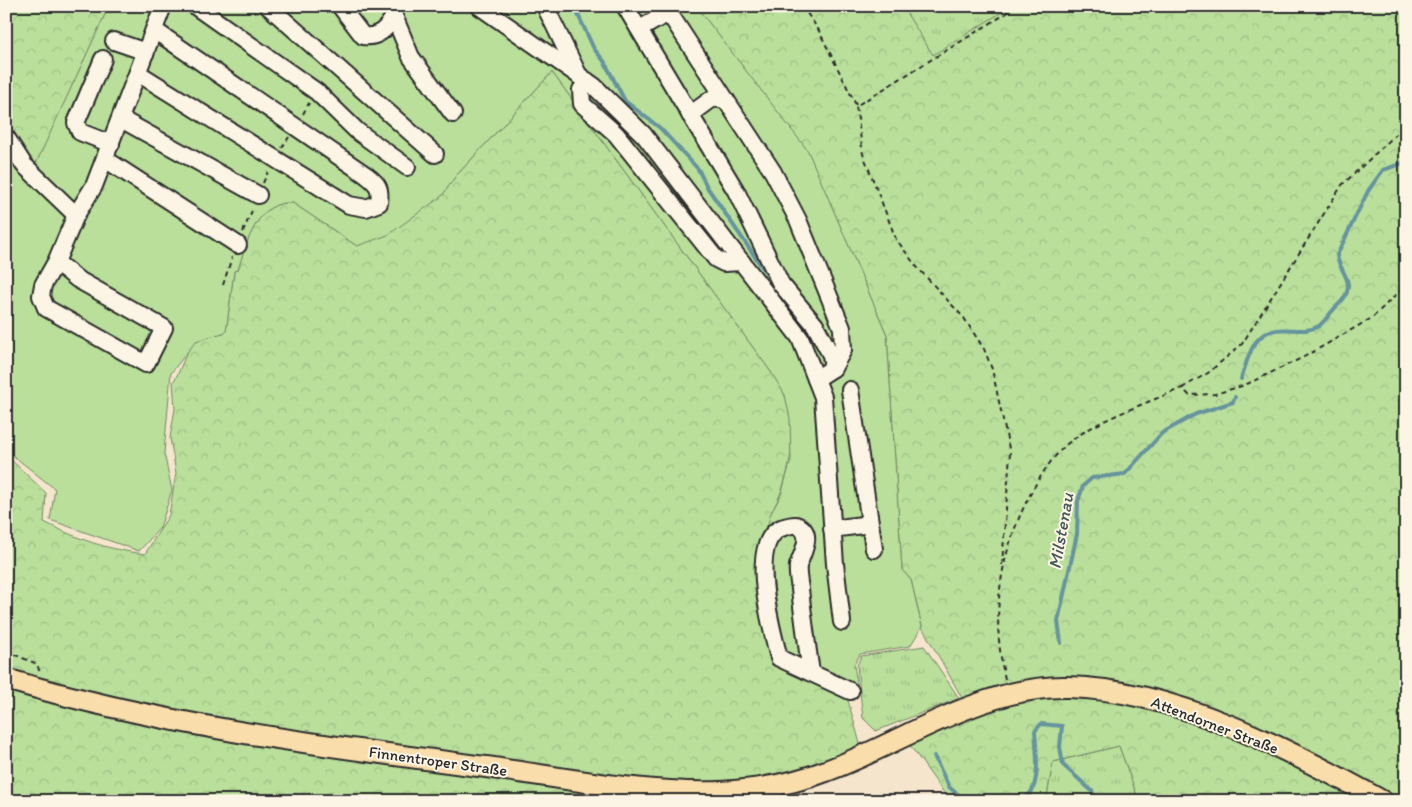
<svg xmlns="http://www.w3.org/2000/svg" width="1412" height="807" font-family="Itim,sans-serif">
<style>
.grass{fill:url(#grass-tufts);stroke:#728563}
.forest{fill:url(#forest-crowns);stroke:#728563}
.green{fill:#b9df9b;stroke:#728563}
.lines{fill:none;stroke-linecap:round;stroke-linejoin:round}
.stream{stroke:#65949e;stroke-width:4}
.minor-casing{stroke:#2b2b2b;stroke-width:20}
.major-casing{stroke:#2b2b2b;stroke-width:24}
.path{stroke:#2b2b2b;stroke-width:2;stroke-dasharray:5 4;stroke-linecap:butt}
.minor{stroke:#fcf5e5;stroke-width:16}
.major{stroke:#f9deab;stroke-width:20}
.labels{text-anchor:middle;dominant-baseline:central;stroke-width:4;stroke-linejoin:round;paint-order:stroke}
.street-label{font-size:16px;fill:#2b2b2b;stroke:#fcf5e5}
.water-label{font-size:18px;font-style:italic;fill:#43575b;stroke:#fcf5e5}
</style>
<defs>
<pattern id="grass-tufts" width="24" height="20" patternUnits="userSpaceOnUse" patternTransform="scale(1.25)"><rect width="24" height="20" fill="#b9df9b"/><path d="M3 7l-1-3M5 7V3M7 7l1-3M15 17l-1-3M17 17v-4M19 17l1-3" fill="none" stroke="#9fc086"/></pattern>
<pattern id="forest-crowns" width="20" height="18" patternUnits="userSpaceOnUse" patternTransform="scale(1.25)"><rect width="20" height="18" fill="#b9df9b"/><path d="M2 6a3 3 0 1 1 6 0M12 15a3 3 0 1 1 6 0" fill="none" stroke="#9fc086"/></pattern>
</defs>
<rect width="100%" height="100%" fill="#f4e5cc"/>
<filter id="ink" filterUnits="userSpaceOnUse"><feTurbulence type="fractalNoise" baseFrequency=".02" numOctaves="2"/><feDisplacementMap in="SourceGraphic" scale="10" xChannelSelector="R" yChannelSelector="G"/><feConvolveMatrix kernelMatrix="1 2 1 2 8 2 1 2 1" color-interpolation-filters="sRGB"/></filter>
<g filter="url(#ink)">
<g class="grass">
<polygon points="902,6 1002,6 1002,12 933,56"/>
<polygon points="924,646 959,698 876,731 863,718 857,666 861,656"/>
<polygon points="1119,746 1139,801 1046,801 1053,762"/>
</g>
<g class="forest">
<polygon points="6,6 109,6 33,171 6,120"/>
<polygon points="696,6 902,6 933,55 1002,12 1002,6 1406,6 1406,801 1139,801 1119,746 1053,762 1046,801 950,801 909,744 974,719 922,627 911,580 902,570 887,335 808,152"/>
<path d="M552,72L771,372C776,380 782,388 785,396C799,435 790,480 770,515L847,697L861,747L826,765L795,771L801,801H6V455L46,493L44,522C80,540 105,549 145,554L169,515L176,473L170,438L175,409L173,382C182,371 184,348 198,341C206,337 217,335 226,332L234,271L238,269C246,243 258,199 293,203L357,246L442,196L455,177Z"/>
</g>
<path class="green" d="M109,6H696L808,151L887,335L902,570L911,580L922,627L910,646L860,654L854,665L859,694L847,697L774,662L757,580L770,515L781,495L791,460L790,419L785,395L771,372L552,72L455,177L442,196L388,235L357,246L293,203C258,199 246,243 238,270L234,271L226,332L196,341L171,373L164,453L172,490L160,528L139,551L50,520L55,489L6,450V118L33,170Z"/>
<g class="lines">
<g class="stream">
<polyline points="574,6 594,49 604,61 625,101 660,128 698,169 707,187 769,277"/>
<polyline points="790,307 809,338"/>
<path d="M1241,379C1246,365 1250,344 1263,335C1280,323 1302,336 1319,326C1324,322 1330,314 1334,309C1341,302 1347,297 1348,287C1349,276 1338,267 1337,255L1368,191L1383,170L1406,162"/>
<polyline points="1061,643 1058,621 1077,534 1078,501 1083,486 1092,478 1125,474 1162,433 1196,414 1233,402 1235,397"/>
<polyline points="934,756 949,787 965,801"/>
<path d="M1020,801C1023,799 1028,796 1030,794C1041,778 1036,749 1035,731L1041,724L1062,726L1060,747L1063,765L1092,791L1097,801"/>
</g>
<defs>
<g id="minor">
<polyline points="195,6 317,92 357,131 407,167"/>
<polyline points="268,6 435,154"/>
<path d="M340,6L363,36C378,38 387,29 394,16L391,8"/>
<polyline points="479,6 594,86 644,135 800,338 823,397 835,564 842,622"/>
<polyline points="545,6 579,76"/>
<polyline points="625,6 736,191 781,284 815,325 831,355 833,368"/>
<polyline points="394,16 411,57 453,114"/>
<polyline points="640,29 664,15 673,19 773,172 798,220 842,328 843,350 833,368 816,379"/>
<polyline points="114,41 146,52"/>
<polyline points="103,59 76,123 80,132 111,144"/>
<path d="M138,73L349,205L366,208L379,203C381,188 378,184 366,175L154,30"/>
<polyline points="587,81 581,90 582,104 616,134 716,259 724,263 742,262"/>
<polyline points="690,115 713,98 726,100"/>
<polyline points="121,119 258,195"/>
<polyline points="6,137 24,165 76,215"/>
<polyline points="105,159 238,245"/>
<polyline points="56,262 77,279 164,328 146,364 46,308 41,296 43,285 56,262 76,215 94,186 163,6"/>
<polyline points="850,390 874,549"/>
<polyline points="832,529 870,524"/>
<path d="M811,673C807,645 803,617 800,589C799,582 797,573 798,566C801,555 816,532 796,525C792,524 785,527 781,528C747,543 772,630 779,658L850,691"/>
</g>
<path id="major" d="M6,679C162,726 324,746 486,767C559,777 647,795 721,792C756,790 793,784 826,771C876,753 921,725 970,707C1001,695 1035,686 1068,687C1173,689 1292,751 1382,801"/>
</defs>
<use href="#minor" class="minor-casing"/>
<use href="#major" class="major-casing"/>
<g class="path">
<polyline points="802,6 818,29 856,105"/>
<polyline points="303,114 309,103"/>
<polyline points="282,148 289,137"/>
<polyline points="263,183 268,172"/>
<polyline points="243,232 253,208"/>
<polyline points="223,285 232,257"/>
<polyline points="1182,388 1208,373 1242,344 1342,185 1406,125"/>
<polyline points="1002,565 1010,453 992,369 984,349 964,318 916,266 896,239 863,154 856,106 1007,13 1009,6"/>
<polyline points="6,651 37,664 40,673"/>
<path d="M1005,679C990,613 1000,550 1032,491C1042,473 1055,453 1072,440C1104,417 1145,404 1182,388L1189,395L1215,394L1245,385L1304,357L1372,318L1406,285"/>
</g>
<use href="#minor" class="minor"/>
<use href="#major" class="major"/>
</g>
</g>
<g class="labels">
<g class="street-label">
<text transform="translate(1215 725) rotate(21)">Attendorner Straße</text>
<text transform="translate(438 761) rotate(8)">Finnentroper Straße</text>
</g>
<g class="water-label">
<text transform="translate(1061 531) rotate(-80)">Milstenau</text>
</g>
</g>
<rect width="1412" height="807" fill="none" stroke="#fcf5e5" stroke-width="25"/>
<rect x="12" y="12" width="1387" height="782" fill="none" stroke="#2b2b2b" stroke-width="2" filter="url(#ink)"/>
</svg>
